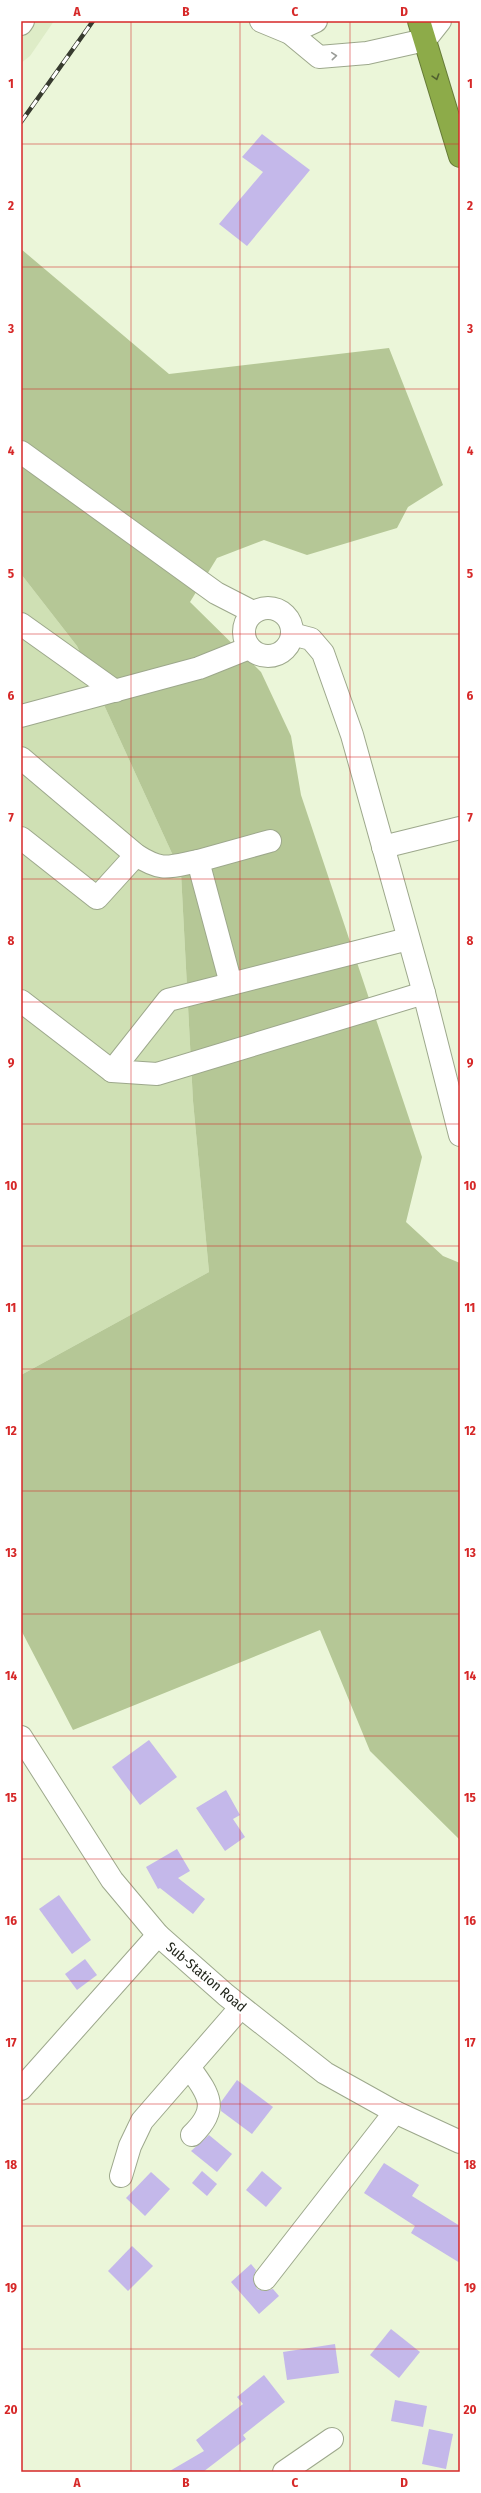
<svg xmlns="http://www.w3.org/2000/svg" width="481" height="2493" font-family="'Fira Sans Condensed',sans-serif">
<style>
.built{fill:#deecc7}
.green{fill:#cfe0b4}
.forest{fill:#b5c796}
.building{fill:#c4b8ea}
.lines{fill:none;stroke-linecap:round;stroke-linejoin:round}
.minor-casing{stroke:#9da88c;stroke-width:24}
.highway-casing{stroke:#667b38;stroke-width:24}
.minor{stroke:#fff;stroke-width:22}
.highway{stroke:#8dab49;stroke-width:22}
.rail-casing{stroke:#373b2f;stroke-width:4.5}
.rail{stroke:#fff;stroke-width:3;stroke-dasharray:9;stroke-linecap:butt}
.oneway{stroke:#9a9c98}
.oneway2{stroke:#50602f}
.grid{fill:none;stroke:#d62828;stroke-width:1;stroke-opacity:0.55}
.labels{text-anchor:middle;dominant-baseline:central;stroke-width:4;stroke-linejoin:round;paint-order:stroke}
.street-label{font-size:14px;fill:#1f2319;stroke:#fff}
.neatline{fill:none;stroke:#d62828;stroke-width:1.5}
.grid-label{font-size:13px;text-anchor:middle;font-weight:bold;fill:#d62828}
</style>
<rect width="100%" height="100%" fill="#ebf6d9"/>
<polygon class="built" points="21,21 54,21 30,56 21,63"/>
<polygon class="green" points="21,574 77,646 181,873 193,1101 209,1272 21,1375"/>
<polygon class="forest" points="21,249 169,374 389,348 443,485 408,507 397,528 307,555 264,540 217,558 190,602 261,672 291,736 301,795 422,1157 406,1222 443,1256 460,1263 460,1840 370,1751 320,1630 73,1730 21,1630 21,1375 209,1272 193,1101 181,873 77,646 21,574"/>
<g class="building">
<polygon points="262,134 310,170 247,246 219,224 263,172 242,157"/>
<polygon points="149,1740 177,1777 140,1805 112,1767"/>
<polygon points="226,1790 240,1815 233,1819 245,1837 225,1851 196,1808"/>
<polygon points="177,1849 190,1871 178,1878 205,1899 193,1914 160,1888 158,1889 146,1867"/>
<polygon points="59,1895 91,1940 72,1954 39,1909"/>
<polygon points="85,1959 97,1975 77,1990 65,1974"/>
<polygon points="237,2080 273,2107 252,2134 221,2111 221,2102"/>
<polygon points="209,2135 232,2154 217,2172 191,2151"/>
<polygon points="384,2163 419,2185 412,2196 460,2226 460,2263 411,2233 415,2226 364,2193"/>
<polygon points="202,2171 217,2184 207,2196 192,2183"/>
<polygon points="262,2171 282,2188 266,2207 246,2190"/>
<polygon points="151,2172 170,2189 145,2216 126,2198"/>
<polygon points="132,2246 153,2266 128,2291 108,2271"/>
<polygon points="251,2264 256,2270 253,2278 257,2289 264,2291 273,2289 279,2296 259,2314 231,2282"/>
<polygon points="391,2329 420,2352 399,2378 370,2355"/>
<polygon points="335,2344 339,2373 287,2380 283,2352"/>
<polygon points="264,2375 285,2402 243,2435 246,2439 203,2472 168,2472 204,2451 196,2440 243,2404 237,2397"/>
<polygon points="395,2400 427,2406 423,2427 391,2421"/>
<polygon points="429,2429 453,2434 446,2469 422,2464"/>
</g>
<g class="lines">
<defs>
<g id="minor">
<polyline points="261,21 290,33 319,57 367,53 425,40 440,21"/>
<polyline points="21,24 23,21"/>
<polyline points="290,33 316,21"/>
<polyline points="21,452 216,593 253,612"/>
<circle cx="268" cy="632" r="24"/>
<polyline points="21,624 115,691"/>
<polyline points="292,634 311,639 323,653 352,735 424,993 460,1135"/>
<polyline points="21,716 199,668 249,648"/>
<path d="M21,758L136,855C163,872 168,867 198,861L231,984"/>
<polyline points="21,838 97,898 136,855"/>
<polyline points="383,847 460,828"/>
<polyline points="198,861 270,841"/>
<polyline points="21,1001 112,1071 157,1074 424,993"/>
<polyline points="112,1071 168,1000 408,939"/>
<polyline points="21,1737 112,1880 158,1935 226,1995 325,2073 395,2112 460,2142"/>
<path d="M189,2067C209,2095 220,2108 192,2135"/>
<polyline points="21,2089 158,1935"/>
<polyline points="121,2176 130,2146 142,2121 241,2007"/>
<polyline points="265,2279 395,2112"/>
<polyline points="284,2472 332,2439"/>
</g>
<polyline id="highway" points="419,21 460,156"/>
</defs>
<use href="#minor" class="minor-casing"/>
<use href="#highway" class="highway-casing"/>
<use href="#minor" class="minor"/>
<use href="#highway" class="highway"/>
<defs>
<polyline id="rail" points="21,122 93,21"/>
</defs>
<use href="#rail" class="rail-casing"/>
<use href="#rail" class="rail"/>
</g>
<defs><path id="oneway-chevron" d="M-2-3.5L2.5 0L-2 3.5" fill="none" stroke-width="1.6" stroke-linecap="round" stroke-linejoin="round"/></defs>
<use class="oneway" href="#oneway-chevron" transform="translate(334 56) rotate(-5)"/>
<use class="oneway2" href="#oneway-chevron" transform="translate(436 77) rotate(73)"/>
<path class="grid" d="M131,21V2472M240,21V2472M350,21V2472M21,144H460M21,267H460M21,389H460M21,512H460M21,634H460M21,757H460M21,879H460M21,1002H460M21,1124H460M21,1246H460M21,1369H460M21,1491H460M21,1614H460M21,1736H460M21,1859H460M21,1981H460M21,2104H460M21,2226H460M21,2349H460"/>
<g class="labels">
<g class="street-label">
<text transform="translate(206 1977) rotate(40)">Sub-Station Road</text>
</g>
</g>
<rect width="481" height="2493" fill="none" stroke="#ffffff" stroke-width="44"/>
<rect x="22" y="22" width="437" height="2449" class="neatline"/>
<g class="grid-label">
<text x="77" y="16">A</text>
<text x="186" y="16">B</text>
<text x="295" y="16">C</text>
<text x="404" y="16">D</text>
<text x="11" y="88">1</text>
<text x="470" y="88">1</text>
<text x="11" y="210">2</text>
<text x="470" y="210">2</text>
<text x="11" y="333">3</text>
<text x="470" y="333">3</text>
<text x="11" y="455">4</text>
<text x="470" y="455">4</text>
<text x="11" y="578">5</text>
<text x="470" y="578">5</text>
<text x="11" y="700">6</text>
<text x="470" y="700">6</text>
<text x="11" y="822">7</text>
<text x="470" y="822">7</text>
<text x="11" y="945">8</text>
<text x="470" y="945">8</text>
<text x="11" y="1067">9</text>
<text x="470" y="1067">9</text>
<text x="11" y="1190">10</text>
<text x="470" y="1190">10</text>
<text x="11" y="1312">11</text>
<text x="470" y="1312">11</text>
<text x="11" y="1435">12</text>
<text x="470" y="1435">12</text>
<text x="11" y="1557">13</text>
<text x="470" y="1557">13</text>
<text x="11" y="1680">14</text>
<text x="470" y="1680">14</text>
<text x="11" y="1802">15</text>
<text x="470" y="1802">15</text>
<text x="11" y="1925">16</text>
<text x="470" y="1925">16</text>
<text x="11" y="2047">17</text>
<text x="470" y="2047">17</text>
<text x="11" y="2169">18</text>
<text x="470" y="2169">18</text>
<text x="11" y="2292">19</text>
<text x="470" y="2292">19</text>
<text x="11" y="2414">20</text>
<text x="470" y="2414">20</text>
<text x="77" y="2487">A</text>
<text x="186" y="2487">B</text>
<text x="295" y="2487">C</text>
<text x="404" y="2487">D</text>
</g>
</svg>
